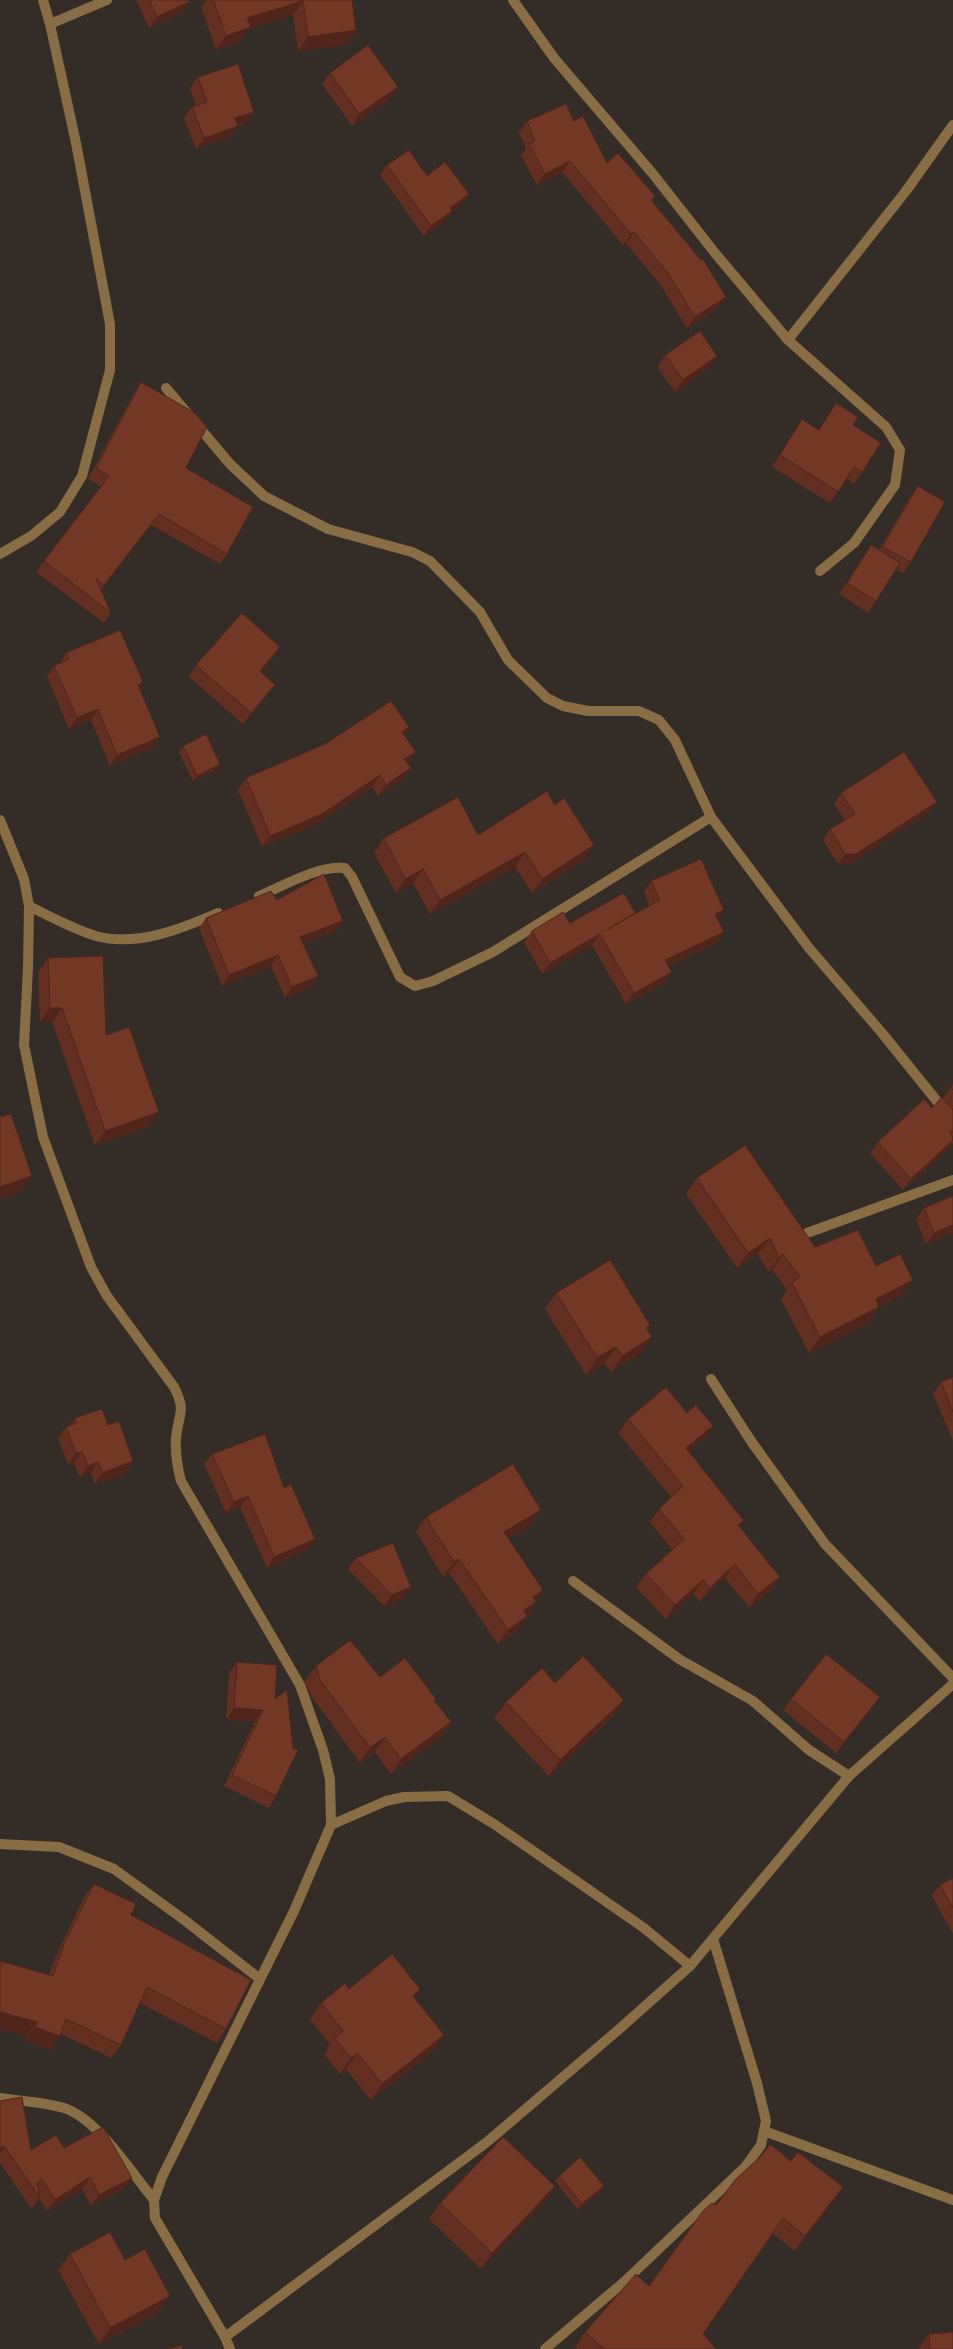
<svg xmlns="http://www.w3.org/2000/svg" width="953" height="2349" font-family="Raleway,sans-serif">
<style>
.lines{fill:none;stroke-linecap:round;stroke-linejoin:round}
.minor{stroke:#896d44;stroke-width:10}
.wall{fill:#622f20}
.shaded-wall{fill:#50261a}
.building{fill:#723725;stroke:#50261a}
</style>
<rect width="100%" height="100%" fill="#342c27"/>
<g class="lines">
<g class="minor">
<polyline points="513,0 554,58 653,174 715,253 788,340 886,427 900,450 895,485 854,543 820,571"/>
<polyline points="50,24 107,0"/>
<polyline points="788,340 906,191 953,125"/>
<polyline points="166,388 230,464 264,496 328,529 412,552 430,561 480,612 508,660 547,698 563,706 588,711 639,711 659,720 675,740 711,817 809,948 882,1033 953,1121"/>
<polyline points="0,554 31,536 60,512 82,476 110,370 110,324 76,143 50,24 43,0"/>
<path d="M0,820L24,879L29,906L28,968L24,1045L43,1137L91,1267L107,1296L174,1387C187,1412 178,1414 176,1438C175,1453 177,1466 181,1481L300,1685L323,1750L330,1779L331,1825L294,1911L162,2177L154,2200L155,2218L225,2337L230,2349"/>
<path d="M259,896C283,886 319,865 345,868L352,877L400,977L415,986L433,981L493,952L711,817"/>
<path d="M29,906C51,917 73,929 96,936C137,947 181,929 218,913"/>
<polyline points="807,1233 953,1180"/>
<polyline points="711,1379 751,1441 825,1544 953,1678"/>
<polyline points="573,1581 679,1659 753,1701 809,1750 849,1776"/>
<polyline points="331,1825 386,1801 404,1797 448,1796 494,1824 644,1928 690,1966"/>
<polyline points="0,1844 59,1847 114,1869 183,1919 260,1979"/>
<path d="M0,2098C20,2101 45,2102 64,2108C98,2119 131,2172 154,2200"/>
<polyline points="764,2131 953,2200"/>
<polyline points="225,2337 487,2142 617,2031 690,1966 849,1776 953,1684"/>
<polyline points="545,2349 624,2282 746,2166 761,2145 766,2121 757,2083 713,1939"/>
</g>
</g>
<g class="wall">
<polygon points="136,0 188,0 189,2 181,13 149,28"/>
<polygon points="206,0 352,0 356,30 346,45 298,51 293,15 249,29 240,41 216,50 201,7"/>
<polygon points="330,73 390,99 352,126 322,84"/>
<polygon points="198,77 246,123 238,126 230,137 196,149 184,118 192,107 196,106 190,88"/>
<polygon points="527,121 574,121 607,163 655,196 652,202 726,297 718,308 687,328 659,283 626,243 623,245 562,172 537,185 521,155 526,148 519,133"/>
<polygon points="387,165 427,176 469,194 462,204 452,211 445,221 424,236 380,175"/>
<polygon points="665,355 709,367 675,392 657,367"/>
<polygon points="141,382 186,468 227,554 220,564 151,525 101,590 111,613 104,623 36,572 44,561 101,486 88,479 134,393"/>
<polygon points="836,403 853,425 862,472 854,484 846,478 830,503 772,467 802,419 819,430"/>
<polygon points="918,486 911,562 903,573 896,569 876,601 868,613 839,594 871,545 879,550 910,497"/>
<polygon points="280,647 273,658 261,672 275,685 267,696 243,724 189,677 196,665"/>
<polygon points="66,653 143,682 139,688 152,748 110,766 91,720 69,729 47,677 54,666 59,664"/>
<polygon points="409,727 404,735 407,763 411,768 403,779 378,796 372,787 314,825 262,847 238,790 246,778"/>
<polygon points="183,746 216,770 193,781 179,752"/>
<polygon points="841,793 929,812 849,864 838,864 823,840 830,829 845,820 834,804"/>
<polygon points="555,805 594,845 585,859 532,893 515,867 430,914 413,883 396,893 374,853 384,838 478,835"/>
<polygon points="651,881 718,919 716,943 668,966 664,983 626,1004 592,945 542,974 524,942 532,931 570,923 634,914 649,905 644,892"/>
<polygon points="277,900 343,921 336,931 303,943 318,976 311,987 285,998 271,966 222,986 199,928 206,918"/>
<polygon points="48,958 106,1035 149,1127 95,1145 52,1022 40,1022 38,972"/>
<polygon points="953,1084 953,1143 949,1147 946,1151 903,1190 870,1153 878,1142 932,1108 943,1098"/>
<polygon points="697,1178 815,1247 876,1266 902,1295 878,1308 868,1323 809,1353 781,1299 787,1290 772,1270 768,1272 758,1254 737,1268 686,1194"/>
<polygon points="924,1208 953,1233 926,1244 916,1219"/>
<polygon points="556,1293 650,1325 647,1330 641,1353 611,1372 605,1363 586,1375 545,1309"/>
<polygon points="953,1377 953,1441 933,1394 941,1382"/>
<polygon points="687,1413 713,1426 703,1439 689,1451 740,1527 770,1591 749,1608 725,1578 700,1601 693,1594 666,1619 636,1587 646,1574 672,1550 650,1522 659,1509 671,1497 618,1433 628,1419"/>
<polygon points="75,1418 108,1425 133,1461 126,1473 95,1484 91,1473 80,1477 74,1463 68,1464 58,1438 66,1427 70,1425"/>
<polygon points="212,1454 307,1550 267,1568 240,1507 226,1513 204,1464"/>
<polygon points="426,1517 531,1524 508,1538 535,1601 517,1631 498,1644 449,1573 443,1577 416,1531"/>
<polygon points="356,1558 404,1598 384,1606 348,1569"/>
<polygon points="237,1662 275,1699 276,1796 269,1808 224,1786 255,1721 226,1720 229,1673"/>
<polygon points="316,1666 380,1677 436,1699 435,1701 451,1722 441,1737 391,1774 375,1752 360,1763 310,1694 305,1681"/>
<polygon points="555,1683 613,1716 549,1776 494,1718 506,1702"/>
<polygon points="791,1699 872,1708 836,1753 783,1710"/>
<polygon points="953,1878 953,1934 932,1896 940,1885"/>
<polygon points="94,1884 131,1915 226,2029 217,2043 140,2003 121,2045 111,2058 61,2034 50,2050 25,2041 55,1958 84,1897"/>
<polygon points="349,1989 414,1998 444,2035 433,2051 371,2100 346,2069 340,2074 324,2054 330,2045 310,2019 321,2003"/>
<polygon points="0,2101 31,2150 64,2148 124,2189 91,2206 82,2189 47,2211 39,2198 32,2209 0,2163"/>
<polygon points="559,2176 600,2192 578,2210 555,2181"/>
<polygon points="555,2186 544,2202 481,2269 429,2219 440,2203"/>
<polygon points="833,2202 795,2251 773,2234 703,2334 716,2349 577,2349 575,2347 585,2332 649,2286 716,2205"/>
<polygon points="70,2254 125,2260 159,2312 99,2344 58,2270"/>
<polygon points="929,2334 953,2349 918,2349"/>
</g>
<g class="shaded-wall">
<polygon points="303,1 293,15 249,29 240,41 216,50 226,36 247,18"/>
<polygon points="189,2 181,13 149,28 157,17"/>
<polygon points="356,30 346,45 298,51 308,37"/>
<polygon points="398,87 390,99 352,126 359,114"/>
<polygon points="254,112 246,123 228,129 235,118"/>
<polygon points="238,126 230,137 196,149 204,138"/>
<polygon points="570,161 562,172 537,185 545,174"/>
<polygon points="469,194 462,204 443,218 450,208"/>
<polygon points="452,211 445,221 424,236 431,226"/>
<polygon points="634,232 626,243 623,245 631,234"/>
<polygon points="726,297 718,308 687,328 695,317"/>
<polygon points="717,356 709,367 675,392 683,380"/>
<polygon points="159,514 151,525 97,596 104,585"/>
<polygon points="280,647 273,658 252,682 260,671"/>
<polygon points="143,682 136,693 138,685"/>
<polygon points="275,685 267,696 243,724 251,713"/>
<polygon points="98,709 91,720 69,729 77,718"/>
<polygon points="409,727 401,738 402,732"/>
<polygon points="160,737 152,748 110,766 117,755"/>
<polygon points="416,752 408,763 397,770 404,759"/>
<polygon points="220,764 216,770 193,781 197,776"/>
<polygon points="411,768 403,779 378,796 386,785"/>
<polygon points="380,775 372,787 314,825 262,847 270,836"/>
<polygon points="937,802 929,812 849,864 838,864 845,854"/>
<polygon points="594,845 585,859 532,893 542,879"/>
<polygon points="525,852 515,867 430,914 440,900"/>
<polygon points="423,869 413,883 396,893 405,879"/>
<polygon points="724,910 716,921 715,914"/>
<polygon points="343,921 336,931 293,947 300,937"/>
<polygon points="724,932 716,943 657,971 665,960"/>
<polygon points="600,934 592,945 542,974 550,963"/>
<polygon points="278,955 271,966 222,986 229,975"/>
<polygon points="672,972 664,983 626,1004 634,993"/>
<polygon points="318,976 311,987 285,998 292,987"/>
<polygon points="50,1008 62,1008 52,1022 40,1022"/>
<polygon points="159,1112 149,1127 95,1145 105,1131"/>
<polygon points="953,1140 946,1151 903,1190 911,1179"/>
<polygon points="32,1176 20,1192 0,1199 0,1187"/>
<polygon points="953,1225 953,1233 926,1244 934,1233"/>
<polygon points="770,1238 758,1254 737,1268 748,1253"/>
<polygon points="783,1254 772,1270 768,1272 779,1257"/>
<polygon points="913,1280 902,1295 878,1308 868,1323 809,1353 820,1337 876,1299"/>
<polygon points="652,1337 641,1353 611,1372 622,1356"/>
<polygon points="616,1347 605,1363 586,1375 597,1358"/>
<polygon points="713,1426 703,1439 676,1461 686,1448"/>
<polygon points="82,1452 74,1463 68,1464 76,1453"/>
<polygon points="133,1461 126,1473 95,1484 102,1473"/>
<polygon points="98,1462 91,1473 80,1477 88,1466"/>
<polygon points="248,1496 240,1507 226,1513 234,1502"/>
<polygon points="541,1510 531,1524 494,1547 504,1532"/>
<polygon points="315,1539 307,1550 267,1568 274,1557"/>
<polygon points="459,1559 449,1573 443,1577 454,1562"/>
<polygon points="735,1564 725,1578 700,1601 710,1588"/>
<polygon points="780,1577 770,1591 749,1608 758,1594"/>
<polygon points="703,1580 693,1594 666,1619 675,1605"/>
<polygon points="411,1587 404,1598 384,1606 392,1595"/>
<polygon points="543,1590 533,1604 536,1602 526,1617 514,1625 533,1597"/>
<polygon points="527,1616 517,1631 498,1644 508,1630"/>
<polygon points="880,1697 872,1708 836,1753 844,1742"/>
<polygon points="624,1700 613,1716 549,1776 560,1760"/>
<polygon points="234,1708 263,1710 255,1721 226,1720"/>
<polygon points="451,1722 441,1737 391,1774 401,1759"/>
<polygon points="385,1737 375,1752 360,1763 370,1748"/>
<polygon points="420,1989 409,2005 413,1996"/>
<polygon points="0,2012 37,2022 27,2036 0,2029"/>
<polygon points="35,2027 60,2036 50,2050 25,2041"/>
<polygon points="444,2035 433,2051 371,2100 382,2084"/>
<polygon points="358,2053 346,2069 340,2074 351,2058"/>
<polygon points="5,2147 0,2153 0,2148"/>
<polygon points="90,2177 82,2189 47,2211 55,2200"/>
<polygon points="132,2178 124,2189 91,2206 99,2195"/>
<polygon points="42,2179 34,2190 37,2183"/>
<polygon points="555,2186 544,2202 481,2269 492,2253"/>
<polygon points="604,2186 600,2192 578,2210 582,2204"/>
<polygon points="843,2187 833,2202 795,2251 805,2236"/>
<polygon points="170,2296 159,2312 99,2344 110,2328"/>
</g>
<g class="building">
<polygon points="149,0 188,0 189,2 157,17"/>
<polygon points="213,0 352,0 356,30 308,37 303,1 247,18 251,27 226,36"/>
<polygon points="368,45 398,87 359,114 330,73"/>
<polygon points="238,64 254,112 235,118 238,126 204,138 192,107 207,102 198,77"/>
<polygon points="566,104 574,121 583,116 607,163 618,153 655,196 651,200 701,260 703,259 726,297 695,317 667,272 634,232 631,234 570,161 545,174 529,144 535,141 527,121"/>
<polygon points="409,150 427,176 445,162 469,194 450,208 452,211 431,226 387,165"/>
<polygon points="700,331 717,356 683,380 665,355"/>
<polygon points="141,382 195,413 207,427 186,468 253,507 227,554 159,514 104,585 96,578 111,613 44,561 109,476 96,468"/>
<polygon points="836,403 858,417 853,425 881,443 862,472 854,467 838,492 780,455 802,419 819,430"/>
<polygon points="918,486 945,502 911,562 882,547"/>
<polygon points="871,545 900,563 876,601 847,583"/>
<polygon points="242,613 280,647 260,671 275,685 251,713 196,665"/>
<polygon points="120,630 143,682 138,685 160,737 117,755 98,709 77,718 54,666 69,659 66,653"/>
<polygon points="391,701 409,727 402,732 416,752 404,759 411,768 386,785 380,775 322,814 270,836 246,778 325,744"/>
<polygon points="206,734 220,764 197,776 183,746"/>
<polygon points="904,752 937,802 856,854 845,854 830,829 855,814 841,793"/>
<polygon points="547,791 555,805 564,798 594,845 542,879 525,852 440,900 423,869 405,879 384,838 458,797 478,835"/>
<polygon points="701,859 724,910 715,914 724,932 665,960 672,972 634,993 600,934 550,963 532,931 563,912 570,923 624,893 635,913 608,929 660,900 651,881"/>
<polygon points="324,874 343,921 300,937 318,976 292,987 278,955 229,975 206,918 271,891 277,900"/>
<polygon points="103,956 106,1035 129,1027 159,1112 105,1131 62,1008 50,1008 48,958"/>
<polygon points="953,1084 953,1090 951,1087"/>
<polygon points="942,1097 953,1110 953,1133 950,1130 953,1140 911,1179 878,1142 924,1099 932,1108"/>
<polygon points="11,1114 32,1176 0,1187 0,1117"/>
<polygon points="745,1145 815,1247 858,1230 876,1266 900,1254 913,1280 876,1299 879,1307 820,1337 792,1283 800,1277 783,1254 779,1257 770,1238 748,1253 697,1178"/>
<polygon points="953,1196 953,1225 934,1233 924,1208"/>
<polygon points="610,1260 650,1325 646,1328 652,1337 622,1356 616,1347 597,1358 556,1293"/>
<polygon points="953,1377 953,1412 941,1382"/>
<polygon points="666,1387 687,1413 696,1405 713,1426 686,1448 744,1521 738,1525 780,1577 758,1594 735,1564 710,1588 703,1580 675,1605 646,1574 684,1539 659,1509 683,1486 628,1419"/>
<polygon points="102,1409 108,1425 119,1421 133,1461 102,1473 98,1462 88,1466 82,1452 76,1453 66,1427 76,1423 75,1418"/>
<polygon points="265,1434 284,1488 291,1484 315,1539 274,1557 248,1496 234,1502 212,1454"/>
<polygon points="513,1464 541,1510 504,1532 543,1590 533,1597 536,1602 524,1610 527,1616 508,1630 459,1559 454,1562 426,1517"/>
<polygon points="393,1543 411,1587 392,1595 356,1558"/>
<polygon points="350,1640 380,1677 405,1658 436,1699 434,1700 451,1722 401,1759 385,1737 370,1748 320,1680 316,1666"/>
<polygon points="826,1654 880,1697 844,1742 791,1699"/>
<polygon points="583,1656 624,1700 560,1760 506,1702 542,1668 555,1683"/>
<polygon points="237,1662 277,1665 275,1699 287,1690 293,1748 298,1750 276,1796 232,1775 263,1710 234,1708"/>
<polygon points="953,1878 953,1908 940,1885"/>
<polygon points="94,1884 136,1904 131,1915 251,1980 226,2029 147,1987 121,2045 66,2019 60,2036 35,2027 37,2022 0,2012 0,1961 53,1976 64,1944"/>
<polygon points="392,1954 420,1989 413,1996 444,2035 382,2084 358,2053 351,2058 335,2038 343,2031 321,2003 345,1983 349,1989"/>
<polygon points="22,2097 31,2150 56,2135 64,2148 103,2127 132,2178 99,2195 90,2177 55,2200 42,2179 37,2183 40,2198 5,2147 0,2148 0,2101"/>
<polygon points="503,2137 555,2186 492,2253 440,2203"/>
<polygon points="770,2144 791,2161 798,2152 843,2187 805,2236 783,2218 703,2334 716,2349 604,2349 585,2332 636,2274 649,2286 703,2211 712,2203 716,2205 736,2179 761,2156"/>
<polygon points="580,2157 604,2186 582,2204 559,2176"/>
<polygon points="110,2232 125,2260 145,2249 170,2296 110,2328 70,2254"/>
<polygon points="953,2332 953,2349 930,2349 929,2334"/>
<polygon points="182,2345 183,2349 167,2349"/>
</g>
</svg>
